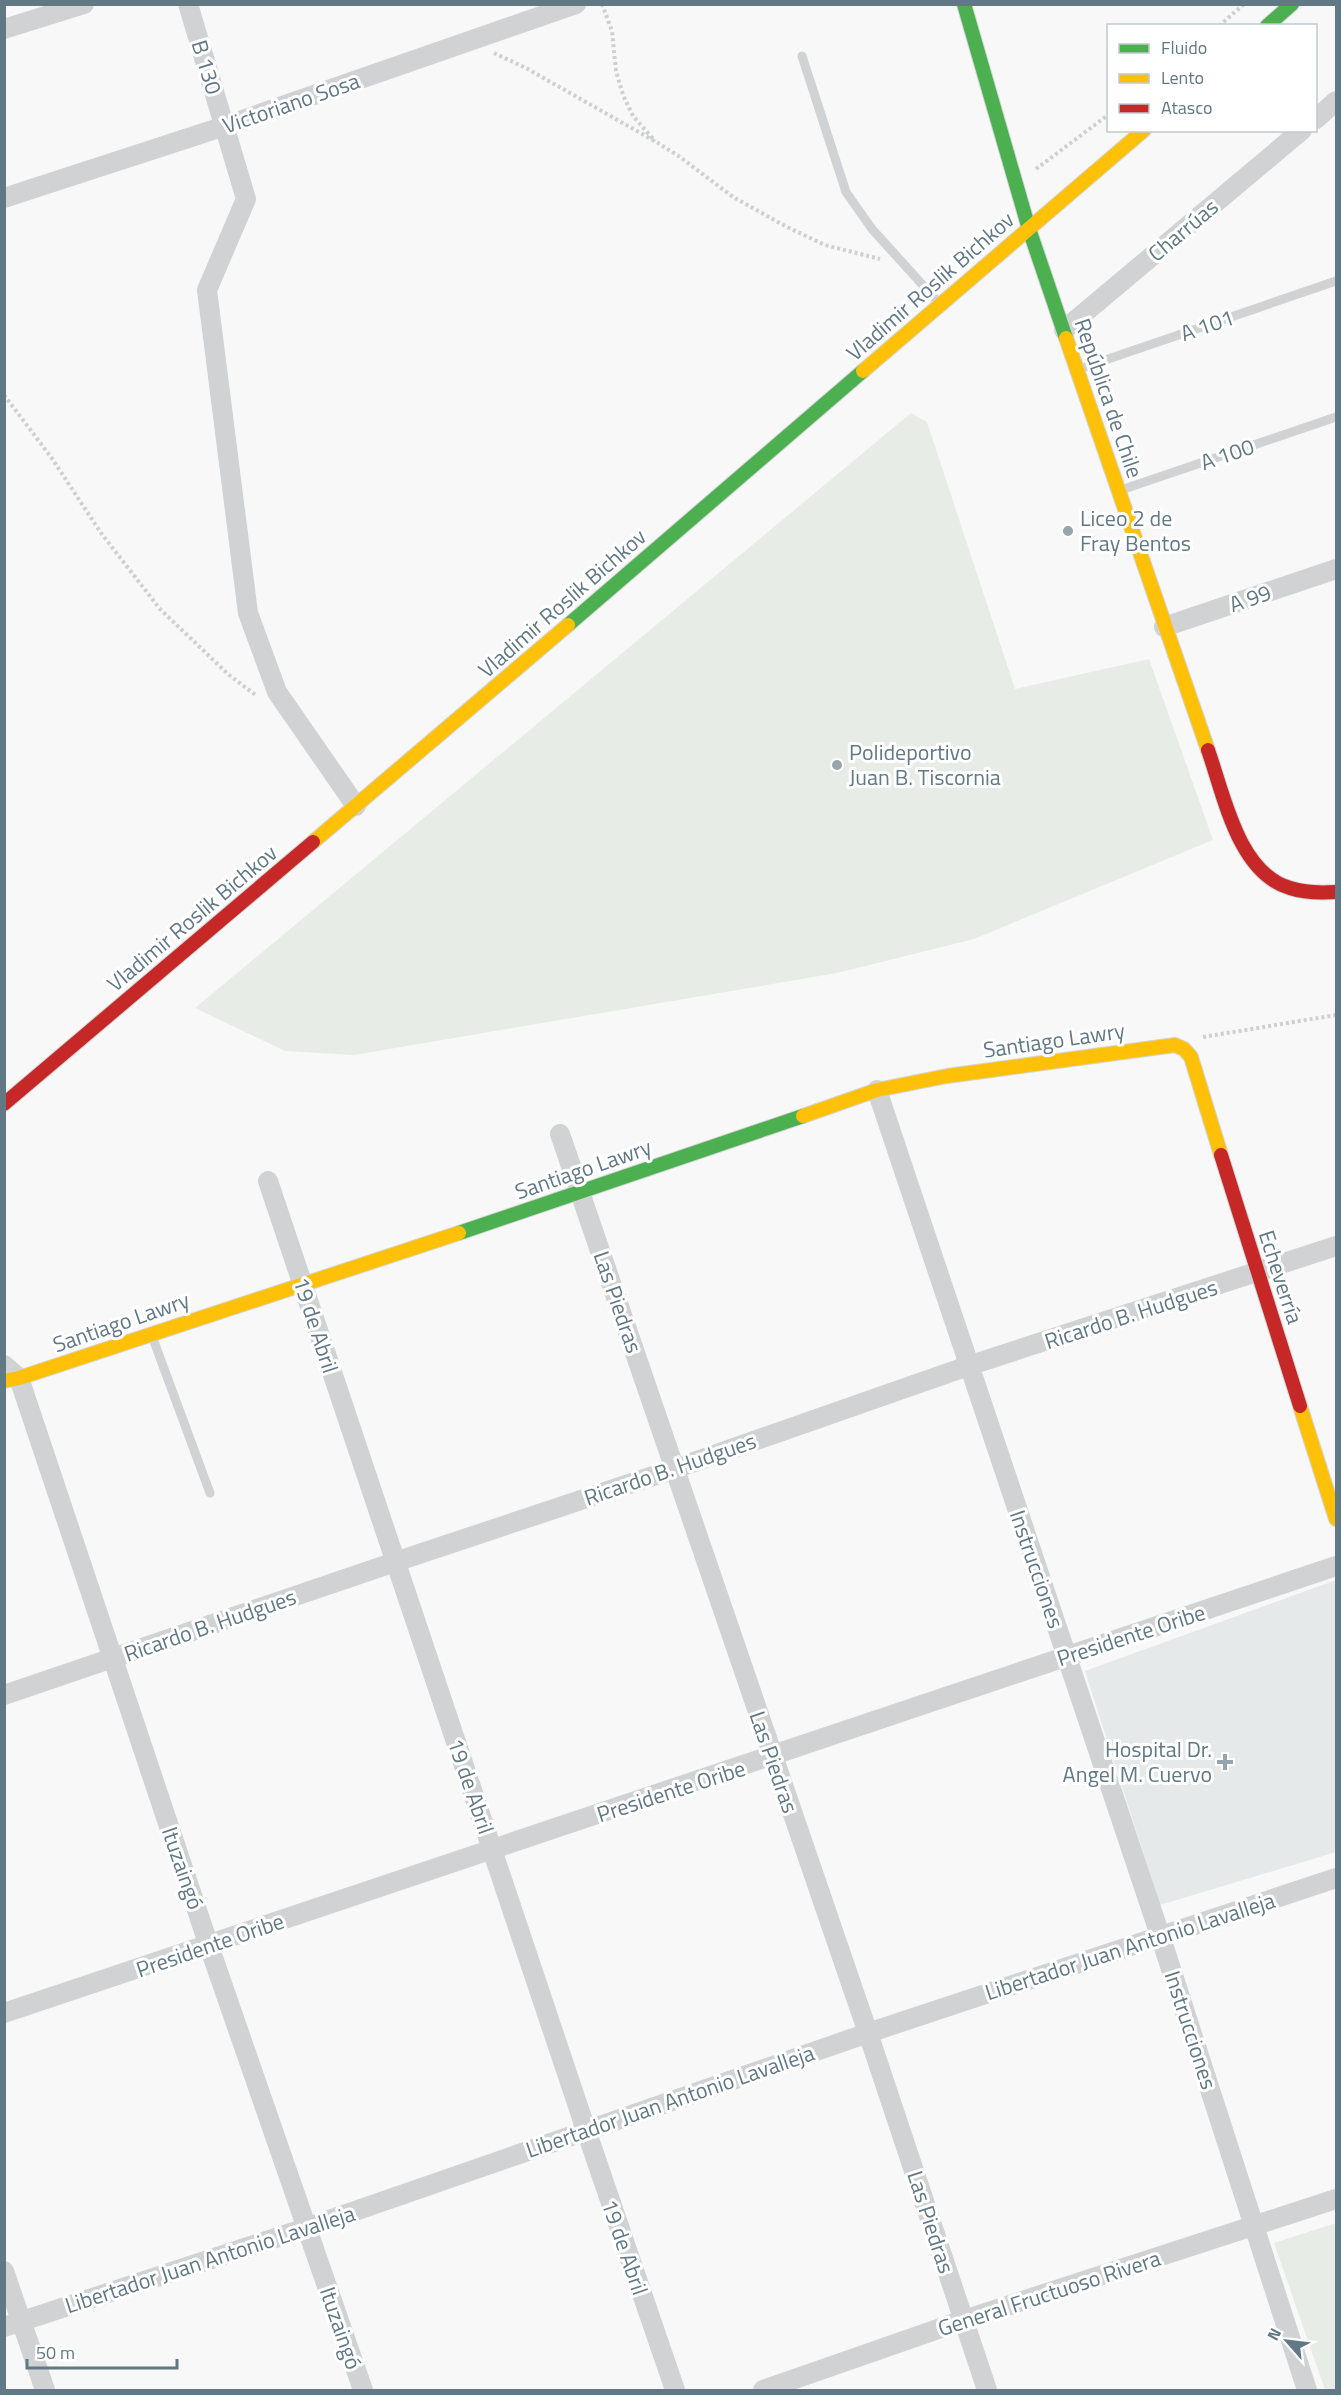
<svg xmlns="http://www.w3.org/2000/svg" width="1341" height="2395" font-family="'Titillium Web',sans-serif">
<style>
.built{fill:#e6e9e9}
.green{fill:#e8ece6}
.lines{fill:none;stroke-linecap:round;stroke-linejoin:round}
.fast-casing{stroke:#d2d5d6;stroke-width:16}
.slow-casing{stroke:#d2d5d6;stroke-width:16}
.jam-casing{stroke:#d2d5d6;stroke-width:16}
.path{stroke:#cecfd0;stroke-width:4;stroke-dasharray:3 3;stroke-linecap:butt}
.lane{stroke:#d0d2d3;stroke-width:9}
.street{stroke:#d0d2d3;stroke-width:20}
.fast{stroke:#4caf50;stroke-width:14}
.slow{stroke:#ffc107;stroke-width:14}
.jam{stroke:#c62828;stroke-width:14}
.poi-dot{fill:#96a5ad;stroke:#fff;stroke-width:2}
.labels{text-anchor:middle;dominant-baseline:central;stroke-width:6;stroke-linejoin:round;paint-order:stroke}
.street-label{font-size:22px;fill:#617885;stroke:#fff}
.poi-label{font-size:22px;fill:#617885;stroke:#fff;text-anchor:start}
</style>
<rect width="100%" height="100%" fill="#f8f8f8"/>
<polygon class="built" points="1336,1580 1336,1852 1160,1905 1085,1671"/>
<g class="green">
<polygon points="911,413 927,422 1015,689 1149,659 1213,840 974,939 837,973 354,1055 285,1051 195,1008"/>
<polygon points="1336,2223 1336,2390 1325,2390 1274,2243"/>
</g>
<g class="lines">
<defs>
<g id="fast">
<polyline points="964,4 1029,229 1066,338"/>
<polyline points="1267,26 1292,4"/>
<polyline points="568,625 863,371"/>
<polyline points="459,1233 803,1116"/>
</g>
<g id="slow">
<polyline points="1066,338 1208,750"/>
<polyline points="863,371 1144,130"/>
<polyline points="313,842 568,625"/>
<polyline points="803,1116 877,1090 947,1076 1175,1045 1184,1049 1191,1057 1221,1155"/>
<polyline points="4,1381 19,1378 459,1233"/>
<polyline points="1300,1406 1336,1519"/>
</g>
<g id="jam">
<path d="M1208,750C1224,795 1238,873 1290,888C1305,893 1321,893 1336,892"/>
<polyline points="4,1104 313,842"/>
<polyline points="1221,1155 1300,1406"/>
</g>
</defs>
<use href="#fast" class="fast-casing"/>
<use href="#slow" class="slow-casing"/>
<use href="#jam" class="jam-casing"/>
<g class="path">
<polyline points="602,4 612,31 616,71 623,95 633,116 655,141"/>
<polyline points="1219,26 1244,4"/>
<polyline points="494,53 526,68 658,143 680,157 733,197 787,227 825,245 880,259"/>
<polyline points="1036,169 1108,115"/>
<polyline points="4,395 51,457 101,533 160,609 229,675 257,696"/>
<polyline points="1203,1037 1336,1015"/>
</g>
<g class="lane">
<polyline points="802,56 846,192 872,229 939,303"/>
<polyline points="1079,369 1336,281"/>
<polyline points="1121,490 1336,417"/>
<polyline points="152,1336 210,1493"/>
</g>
<g class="street">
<polyline points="188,4 246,199 207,290 248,613 277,692 356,806"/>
<polyline points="4,29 84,4"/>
<polyline points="1316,119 1336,101"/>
<polyline points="4,198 225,126 576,4"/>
<polyline points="1064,330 1302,130"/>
<polyline points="1164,627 1336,569"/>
<polyline points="877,1090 1160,1935 1307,2390"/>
<polyline points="560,1134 868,2033 987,2390"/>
<polyline points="268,1181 586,2130 675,2390"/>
<polyline points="4,1365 19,1378 209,1946 363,2390"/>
<polyline points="4,1695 395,1562 674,1469 968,1366 1336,1246"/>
<polyline points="4,2013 1336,1566"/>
<polyline points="4,2271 45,2390"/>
<polyline points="4,2327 306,2228 868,2033 1336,1878"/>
<polyline points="763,2390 964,2320 1336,2199"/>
</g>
<use href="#fast" class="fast"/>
<use href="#slow" class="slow"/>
<use href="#jam" class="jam"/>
</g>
<g class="poi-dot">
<circle cx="1068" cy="531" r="6"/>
<circle cx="837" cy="765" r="6"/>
<path d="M1222 1753h6v6h6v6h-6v6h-6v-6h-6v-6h6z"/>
</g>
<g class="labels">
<g class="street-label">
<text transform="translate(207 67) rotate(73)">B 130</text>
<text transform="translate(291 103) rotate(-19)">Victoriano Sosa</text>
<text transform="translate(1183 230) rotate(-40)">Charrúas</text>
<text transform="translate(930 286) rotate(-41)">Vladimir Roslik Bichkov</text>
<text transform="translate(1207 325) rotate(-19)">A 101</text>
<text transform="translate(1109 398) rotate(71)">República de Chile</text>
<text transform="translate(1227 454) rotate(-19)">A 100</text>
<text transform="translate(1250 598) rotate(-19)">A 99</text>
<text transform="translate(562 603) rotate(-41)">Vladimir Roslik Bichkov</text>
<text transform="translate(192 918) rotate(-40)">Vladimir Roslik Bichkov</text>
<text transform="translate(1054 1040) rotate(-8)">Santiago Lawry</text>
<text transform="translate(583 1169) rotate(-19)">Santiago Lawry</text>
<text transform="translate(1281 1277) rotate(72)">Echeverría</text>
<text transform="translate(618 1302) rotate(71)">Las Piedras</text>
<text transform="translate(1131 1314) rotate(-18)">Ricardo B. Hudgues</text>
<text transform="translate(121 1322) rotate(-19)">Santiago Lawry</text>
<text transform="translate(316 1325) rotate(72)">19 de Abril</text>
<text transform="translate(670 1469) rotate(-19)">Ricardo B. Hudgues</text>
<text transform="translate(1037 1569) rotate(71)">Instrucciones</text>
<text transform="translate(210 1625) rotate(-19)">Ricardo B. Hudgues</text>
<text transform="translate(1131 1635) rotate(-18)">Presidente Oribe</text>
<text transform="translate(774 1762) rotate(71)">Las Piedras</text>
<text transform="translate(471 1786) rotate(71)">19 de Abril</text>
<text transform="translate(671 1791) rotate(-18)">Presidente Oribe</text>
<text transform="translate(183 1868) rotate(71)">Ituzaingó</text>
<text transform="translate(210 1945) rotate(-19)">Presidente Oribe</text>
<text transform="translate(1130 1946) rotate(-18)">Libertador Juan Antonio Lavalleja</text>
<text transform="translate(1191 2030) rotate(72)">Instrucciones</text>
<text transform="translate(670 2101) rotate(-19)">Libertador Juan Antonio Lavalleja</text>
<text transform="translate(931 2222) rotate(72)">Las Piedras</text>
<text transform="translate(625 2247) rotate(71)">19 de Abril</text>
<text transform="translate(210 2259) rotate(-18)">Libertador Juan Antonio Lavalleja</text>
<text transform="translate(1049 2293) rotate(-18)">General Fructuoso Rivera</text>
<text transform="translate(341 2328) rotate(71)">Ituzaingó</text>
</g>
<g class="poi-label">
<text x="1080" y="518">Liceo 2 de<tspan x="1080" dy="25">Fray Bentos</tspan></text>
<text x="849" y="752">Polideportivo<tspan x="849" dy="25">Juan B. Tiscornia</tspan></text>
<text x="1212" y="1749" text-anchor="end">Hospital Dr.<tspan x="1212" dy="25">Angel M. Cuervo</tspan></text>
</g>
</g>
<rect width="1341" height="2395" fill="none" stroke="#617885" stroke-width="12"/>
<rect x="1107" y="24" width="210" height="108" fill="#ffffff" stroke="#c0c9ce" stroke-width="1.5"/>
<rect x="1119" y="44" width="30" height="9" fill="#4caf50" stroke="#c0c9ce" stroke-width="1.5"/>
<text x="1161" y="54" font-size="18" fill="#617885">Fluido</text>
<rect x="1119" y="74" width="30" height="9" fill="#ffc107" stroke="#c0c9ce" stroke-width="1.5"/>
<text x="1161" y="84" font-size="18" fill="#617885">Lento</text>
<rect x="1119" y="104" width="30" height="9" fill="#c62828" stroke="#c0c9ce" stroke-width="1.5"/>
<text x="1161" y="114" font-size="18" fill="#617885">Atasco</text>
<g transform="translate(1287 2341) rotate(298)" stroke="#ffffff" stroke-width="4.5" paint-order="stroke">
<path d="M0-4.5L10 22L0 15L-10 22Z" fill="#617885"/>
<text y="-9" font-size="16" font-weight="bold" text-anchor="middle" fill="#617885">N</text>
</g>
<path d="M27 2359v9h150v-9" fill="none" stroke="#617885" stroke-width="3"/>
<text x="36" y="2359" font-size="18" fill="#617885" stroke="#ffffff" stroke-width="4.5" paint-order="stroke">50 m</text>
</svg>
